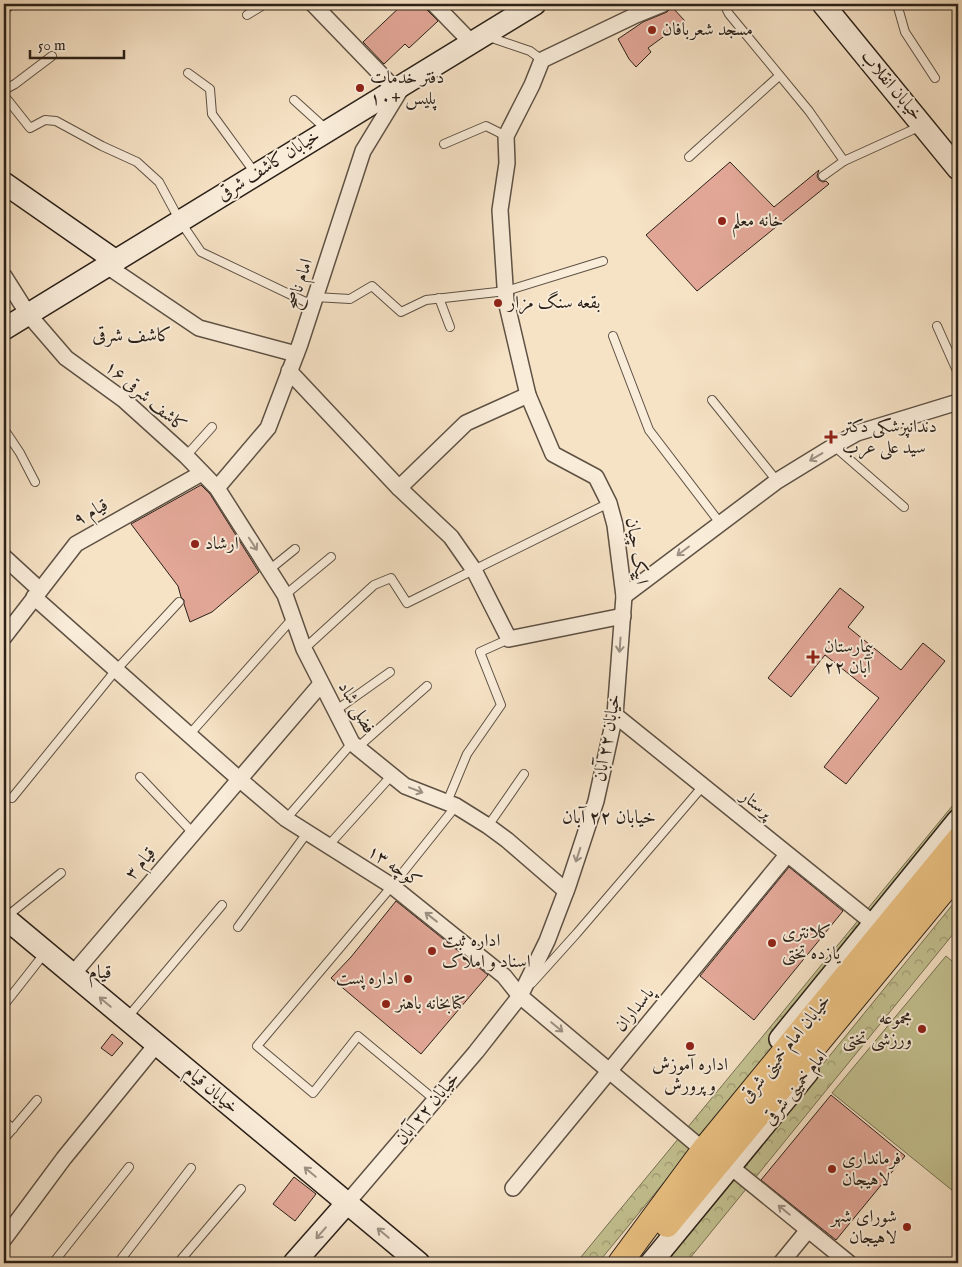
<svg xmlns="http://www.w3.org/2000/svg" width="962" height="1267" font-family="'IM FELL English',Amiri,serif">
<style>
.green{fill:#c3c190;stroke:#777154}
.park{fill:url(#park-crowns);stroke:#777154}
.building{fill:#e2a797;stroke:#2b2119}
.lines{fill:none;stroke-linecap:round;stroke-linejoin:round}
.service-casing{stroke:#5e5144;stroke-width:10}
.minor-casing{stroke:#5e5144;stroke-width:18}
.secondary-casing{stroke:#2b2119;stroke-width:24}
.primary-casing{stroke:#2b2119;stroke-width:26}
.service{stroke:#f9ecd9;stroke-width:8}
.minor{stroke:#f9ecd9;stroke-width:15}
.secondary{stroke:#f9ecd9;stroke-width:21}
.primary{stroke:#ebc182;stroke-width:24}
.oneway{stroke:#9c9183}
.poi-dot{fill:#8f2418;stroke:#f9ecd9;stroke-width:2}
.labels{text-anchor:middle;dominant-baseline:central;stroke-width:4;stroke-linejoin:round;paint-order:stroke}
.poi-label{font-size:18px;fill:#2b2119;stroke:#f9ecd9;text-anchor:start}
.street-label{font-size:18px;fill:#2b2119;stroke:#f9ecd9}
.neighbourhood-label{font-size:19px;fill:#2b2119;stroke:#f9ecd9}
</style>
<defs>
<pattern id="park-crowns" width="20" height="18" patternUnits="userSpaceOnUse" patternTransform="scale(1.25)"><rect width="20" height="18" fill="#c3c190"/><path d="M2 6a3 3 0 1 1 6 0M12 15a3 3 0 1 1 6 0" fill="none" stroke="#9f9c75"/></pattern>
</defs>
<rect width="100%" height="100%" fill="#f6e2c5"/>
<filter id="stains"><feTurbulence type="fractalNoise" baseFrequency=".004" numOctaves="4"/><feColorMatrix values="0 0 0 0 .2 0 0 0 0 .09 0 0 0 0 .02 0 0 0 .5 -.17"/></filter>
<radialGradient id="worn" r=".72"><stop offset=".6" stop-color="#630" stop-opacity="0"/><stop offset="1" stop-color="#630" stop-opacity=".3"/></radialGradient>
<polygon class="green" points="946,956 958,966 958,1195 832,1093"/>
<g class="park">
<polygon points="958,799 958,823 598,1263 576,1263"/>
<polygon points="958,898 958,928 686,1263 661,1263"/>
</g>
<g class="building">
<polygon points="403,4 425,4 427,10 438,21 409,48 405,44 384,64 363,42"/>
<polygon points="672,7 685,21 648,48 651,52 636,67 629,59 618,39 643,22 667,12"/>
<polygon points="730,162 774,207 819,170 817,176 819,180 823,182 826,181 829,184 697,291 646,235"/>
<polygon points="201,485 210,494 259,572 212,612 190,622 184,604 184,600 181,597 178,586 131,524"/>
<polygon points="840,588 864,607 848,627 901,670 923,643 945,661 846,784 824,767 879,698 825,655 791,697 768,678"/>
<polygon points="789,867 843,911 754,1020 700,976"/>
<polygon points="396,901 488,975 421,1054 331,978 351,957"/>
<polygon points="112,1034 123,1043 112,1056 101,1048"/>
<polygon points="831,1095 905,1156 836,1240 761,1180"/>
<polygon points="294,1177 316,1194 295,1221 273,1204"/>
</g>
<g class="lines">
<defs>
<g id="service">
<polyline points="629,4 636,15"/>
<polyline points="724,4 729,14 809,111 844,161 921,126"/>
<polyline points="897,4 905,32 935,78"/>
<polyline points="247,15 265,4"/>
<polyline points="489,37 530,51 542,60"/>
<polyline points="188,73 210,89 212,114 255,173"/>
<polyline points="4,90 15,84 52,56"/>
<polyline points="4,98 7,99 30,128 45,120 56,121 102,146 137,162 159,182 180,221 201,252 312,305"/>
<polyline points="294,100 326,129"/>
<polyline points="444,144 486,126 506,136"/>
<polyline points="689,157 779,76"/>
<polyline points="823,176 844,161"/>
<polyline points="315,297 350,299 372,286 401,312 426,300 506,291 603,261"/>
<polyline points="439,298 450,327"/>
<polyline points="937,326 958,373"/>
<polyline points="613,336 649,430 720,523"/>
<polyline points="712,400 777,481"/>
<polyline points="4,429 20,453 35,482"/>
<polyline points="834,446 904,507"/>
<polyline points="186,456 212,427"/>
<polyline points="269,570 295,549"/>
<polyline points="285,595 331,557"/>
<polyline points="304,649 374,585 391,578 407,603 609,503"/>
<polyline points="335,711 390,672"/>
<polyline points="189,735 293,618"/>
<polyline points="357,748 427,686"/>
<polyline points="140,777 193,833"/>
<polyline points="12,798 116,670 179,602"/>
<polyline points="447,802 467,754 501,705 480,652 509,639"/>
<polyline points="286,819 352,743"/>
<polyline points="488,826 524,774"/>
<polyline points="328,846 392,775"/>
<polyline points="6,917 61,873"/>
<polyline points="238,927 307,833"/>
<polyline points="532,983 577,933 703,786"/>
<polyline points="4,1005 44,954"/>
<polyline points="127,1018 222,905"/>
<polyline points="435,1100 358,1036 313,1093 257,1046 392,886 456,806"/>
<polyline points="4,1121 13,1129"/>
<polyline points="4,1139 37,1100"/>
<polyline points="53,1263 129,1167"/>
<polyline points="118,1263 191,1168"/>
<polyline points="178,1263 241,1189"/>
</g>
<g id="minor">
<polyline points="313,4 395,89"/>
<polyline points="434,4 471,42"/>
<polyline points="4,5 6,4"/>
<polyline points="107,266 199,328 296,354"/>
<polyline points="4,276 28,314 66,358 124,400 186,456 217,488 285,595 304,649 352,743 405,786 456,806 488,826 507,840 566,891"/>
<polyline points="289,371 399,488 451,537 474,570 509,639 623,616"/>
<polyline points="217,488 268,428 300,344 363,151 402,87"/>
<polyline points="399,488 466,423 528,395"/>
<polyline points="4,557 40,590"/>
<polyline points="624,596 777,481 834,446 857,433 958,402"/>
<polyline points="34,597 239,779 286,819 392,886 504,976 520,996 695,1143"/>
<polyline points="4,637 76,544 202,473"/>
<polyline points="615,715 873,923"/>
<polyline points="72,975 321,684"/>
<polyline points="731,1167 849,1263"/>
<polyline points="513,1188 787,855"/>
<polyline points="347,1203 476,1052 520,996 547,941 568,886 596,801 615,715 624,596 615,525 609,503 596,477 553,454 528,395 506,301 500,210 507,163 506,136 532,85 542,60 636,15 663,4"/>
<polyline points="4,1239 64,1158 156,1045"/>
<polyline points="781,1263 808,1230"/>
</g>
<g id="secondary">
<polyline points="823,4 958,169"/>
<polyline points="4,183 116,261"/>
<polyline points="4,329 535,4"/>
<polyline points="4,917 419,1263"/>
<polyline points="780,1039 958,820"/>
<polyline points="294,1263 347,1203"/>
<polyline points="651,1263 808,1072"/>
</g>
<g id="primary">
<polyline points="667,1225 958,873"/>
<polyline points="620,1263 705,1148 958,840"/>
</g>
</defs>
<use href="#service" class="service-casing"/>
<use href="#minor" class="minor-casing"/>
<use href="#secondary" class="secondary-casing"/>
<use href="#primary" class="primary-casing"/>
<use href="#service" class="service"/>
<use href="#minor" class="minor"/>
<use href="#secondary" class="secondary"/>
<use href="#primary" class="primary"/>
</g>
<defs><path id="oneway-shaft" d="M-6 0H5M1.5-3L5.5 0L1.5 3" fill="none" stroke-width="1.6" stroke-linecap="round" stroke-linejoin="round" transform="scale(1.25)"/></defs>
<g class="oneway">
<use href="#oneway-shaft" transform="translate(816 457) rotate(149)"/>
<use href="#oneway-shaft" transform="translate(253 544) rotate(57)"/>
<use href="#oneway-shaft" transform="translate(683 551) rotate(143)"/>
<use href="#oneway-shaft" transform="translate(620 645) rotate(94)"/>
<use href="#oneway-shaft" transform="translate(416 790) rotate(21)"/>
<use href="#oneway-shaft" transform="translate(578 855) rotate(108)"/>
<use href="#oneway-shaft" transform="translate(431 917) rotate(-142)"/>
<use href="#oneway-shaft" transform="translate(105 1002) rotate(-140)"/>
<use href="#oneway-shaft" transform="translate(557 1027) rotate(40)"/>
<use href="#oneway-shaft" transform="translate(310 1172) rotate(-140)"/>
<use href="#oneway-shaft" transform="translate(784 1210) rotate(-141)"/>
<use href="#oneway-shaft" transform="translate(321 1233) rotate(131)"/>
<use href="#oneway-shaft" transform="translate(383 1233) rotate(-140)"/>
</g>
<g class="poi-dot">
<circle cx="652" cy="30" r="5"/>
<circle cx="360" cy="88" r="5"/>
<circle cx="722" cy="221" r="5"/>
<circle cx="498" cy="303" r="5"/>
<path d="M828.5 429.5h5v5h5v5h-5v5h-5v-5h-5v-5h5z"/>
<circle cx="195" cy="544" r="5"/>
<path d="M810.5 649.5h5v5h5v5h-5v5h-5v-5h-5v-5h5z"/>
<circle cx="772" cy="943" r="5"/>
<circle cx="432" cy="951" r="5"/>
<circle cx="408" cy="979" r="5"/>
<circle cx="386" cy="1004" r="5"/>
<circle cx="922" cy="1029" r="5"/>
<circle cx="690" cy="1046" r="5"/>
<circle cx="832" cy="1169" r="5"/>
<circle cx="907" cy="1227" r="5"/>
</g>
<g class="labels">
<g class="poi-label">
<text x="662" y="30">مسجد شعربافان</text>
<text x="370" y="78">دفتر خدمات<tspan x="370" dy="21">پلیس +۱۰</tspan></text>
<text x="732" y="221">خانه معلم</text>
<text x="508" y="303">بقعه سنگ مزار</text>
<text x="842" y="427">دندانپزشکی دکتر<tspan x="842" dy="21">سید علی عرب</tspan></text>
<text x="205" y="544">ارشاد</text>
<text x="824" y="647">بیمارستان<tspan x="824" dy="21">۲۲ آبان</tspan></text>
<text x="782" y="933">کلانتری<tspan x="782" dy="21">یازده تختی</tspan></text>
<text x="442" y="941">اداره ثبت<tspan x="442" dy="21">اسناد و املاک</tspan></text>
<text x="398" y="979" text-anchor="end">اداره پست</text>
<text x="396" y="1004">کتابخانه باهنر</text>
<text x="912" y="1019" text-anchor="end">مجموعه<tspan x="912" dy="21">ورزشی تختی</tspan></text>
<text x="690" y="1065" text-anchor="middle">اداره آموزش<tspan x="690" dy="21">و پرورش</tspan></text>
<text x="842" y="1159">فرمانداری<tspan x="842" dy="21">لاهیجان</tspan></text>
<text x="897" y="1217" text-anchor="end">شورای شهر<tspan x="897" dy="21">لاهیجان</tspan></text>
</g>
<g class="street-label">
<text transform="translate(891 86) rotate(50)">خیابان انقلاب</text>
<text transform="translate(269 166) rotate(-32)">خیابان کاشف شرقی</text>
<text transform="translate(300 284) rotate(-72)">امام ناصح</text>
<text transform="translate(145 397) rotate(40)">کاشف شرقی ۱۶</text>
<text transform="translate(91 513) rotate(-29)">قیام ۹</text>
<text transform="translate(636 551) rotate(81)">ایپک چیان</text>
<text transform="translate(356 708) rotate(60)">فضلی شاد</text>
<text transform="translate(608 738) rotate(-80)">خیابان ۲۲ آبان</text>
<text transform="translate(756 805) rotate(39)">پرستار</text>
<text transform="translate(141 864) rotate(-49)">قیام ۳</text>
<text transform="translate(394 867) rotate(34)">کوچه ۱۳</text>
<text transform="translate(635 1010) rotate(-51)">پاسداران</text>
<text transform="translate(786 1049) rotate(-51)">خیابان امام خمینی شرقی</text>
<text transform="translate(796 1088) rotate(-51)">امام خمینی شرقی</text>
<text transform="translate(211 1090) rotate(40)">خیابان قیام</text>
<text transform="translate(428 1109) rotate(-50)">خیابان ۲۲ آبان</text>
</g>
<g class="neighbourhood-label">
<text x="132" y="336">کاشف شرقی</text>
<text x="609" y="818">خیابان ۲۲ آبان</text>
<text x="100" y="973">قیام</text>
</g>
</g>
<rect width="962" height="1267" fill="none" stroke="#f6e2c5" stroke-width="20"/>
<rect x="5" y="5" width="952" height="1257" fill="none" stroke="#2b2119" stroke-width="2.5"/>
<rect x="10" y="10" width="942" height="1247" fill="none" stroke="#2b2119"/>
<path d="M30 50v8h94v-8" fill="none" stroke="#2b2119" stroke-width="2.5"/>
<text x="38" y="50" font-size="15" fill="#2b2119" stroke="#f9ecd9" stroke-width="4" paint-order="stroke">50 m</text>
<rect width="100%" height="100%" filter="url(#stains)"/>
<rect width="100%" height="100%" fill="url(#worn)"/>
</svg>
